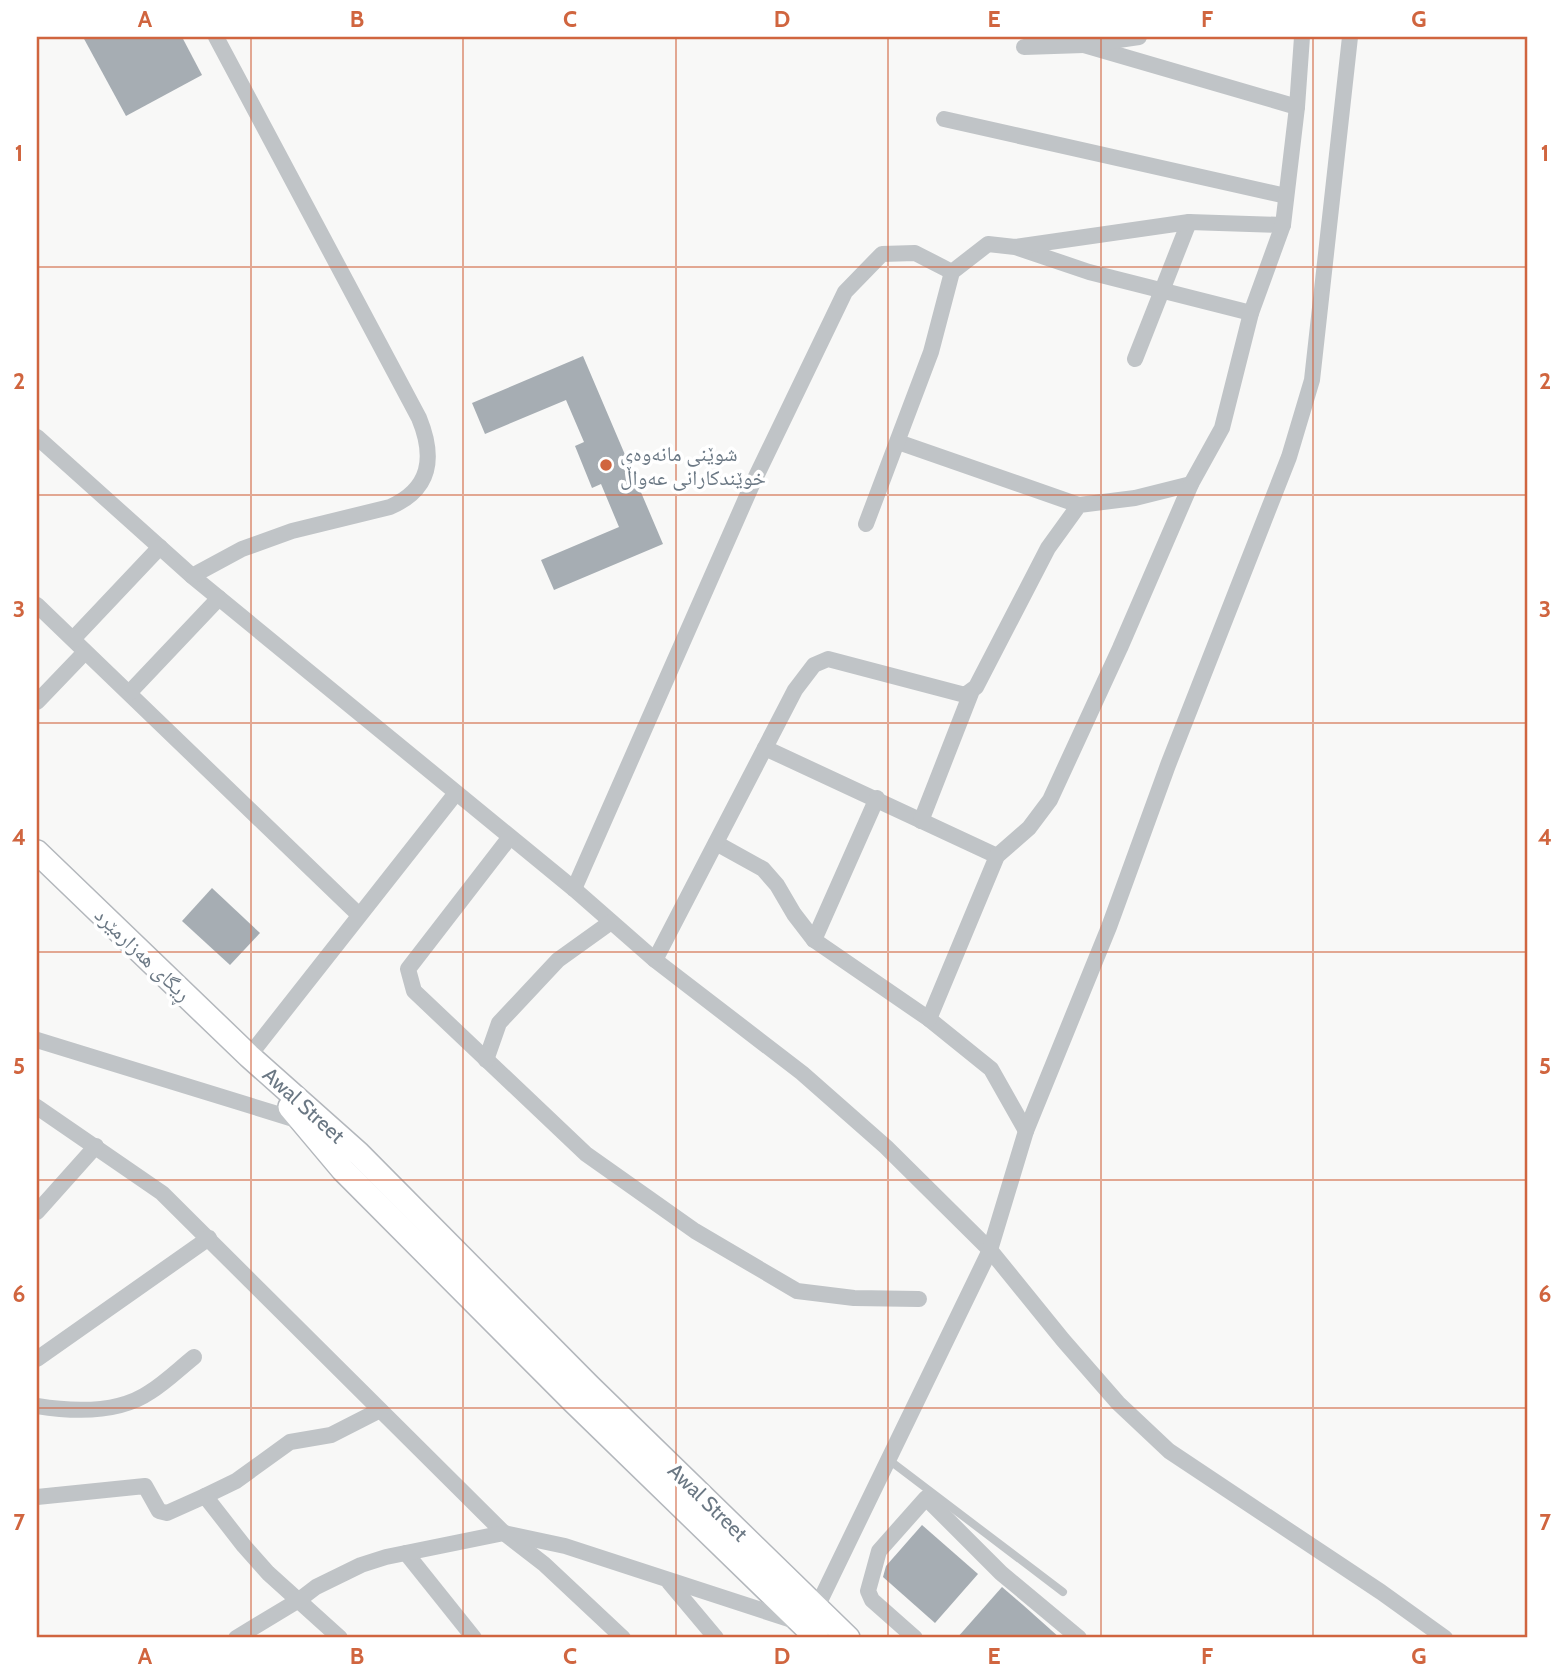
<svg xmlns="http://www.w3.org/2000/svg" width="1564" height="1675" font-family="Cabin,'Noto Naskh Arabic',sans-serif">
<style>
.building{fill:#a6adb3}
.lines{fill:none;stroke-linecap:round;stroke-linejoin:round}
.secondary-casing{stroke:#b3b7bc;stroke-width:26}
.service{stroke:#c0c4c7;stroke-width:8}
.minor{stroke:#c0c4c7;stroke-width:16}
.secondary{stroke:#fff;stroke-width:23}
.grid{fill:none;stroke:#d0653f;stroke-width:2;stroke-opacity:0.55}
.poi-dot{fill:#d0653f;stroke:#fff;stroke-width:2.5}
.labels{text-anchor:middle;dominant-baseline:central;stroke-width:7;stroke-linejoin:round;paint-order:stroke}
.poi-label{font-size:21px;fill:#6b7884;stroke:#fff;text-anchor:start}
.street-label{font-size:21px;fill:#6b7884;stroke:#fff}
.neatline{fill:none;stroke:#d0653f;stroke-width:2.5}
.grid-label{font-size:23px;text-anchor:middle;font-weight:bold;fill:#d0653f}
</style>
<rect width="100%" height="100%" fill="#f8f8f7"/>
<g class="building">
<polygon points="83,37 182,37 202,75 126,116"/>
<polygon points="583,356 663,544 554,590 541,560 619,527 601,484 592,488 575,446 584,442 566,400 485,434 472,403"/>
<polygon points="212,888 260,933 230,965 182,921"/>
<polygon points="922,1525 978,1574 935,1623 883,1577 886,1566"/>
<polygon points="1002,1587 1023,1605 1060,1638 957,1638"/>
</g>
<g class="lines">
<defs>
<g id="secondary">
<polyline points="37,852 249,1056 358,1153 589,1386 848,1638"/>
<polyline points="290,1107 343,1170 573,1401 817,1638"/>
</g>
</defs>
<use href="#secondary" class="secondary-casing"/>
<polyline class="service" points="889,1460 1063,1592"/>
<g class="minor">
<polyline points="1086,37 1084,45 1297,107"/>
<polyline points="1024,47 1084,45 1139,37"/>
<polyline points="944,119 1286,196"/>
<polyline points="1018,248 1089,272 1251,313"/>
<polyline points="1135,359 1189,222"/>
<polyline points="37,437 192,576 574,889 655,960 802,1073 886,1147 990,1250 1063,1340 1118,1403 1169,1451 1381,1592 1445,1638"/>
<polyline points="898,442 1079,505"/>
<polyline points="866,524 931,352 952,272 988,244 1015,247 1189,222 1283,225"/>
<path d="M192,576L242,549L292,531L390,507C431,489 435,457 419,418L216,37"/>
<polyline points="37,605 359,915"/>
<polyline points="73,639 160,547"/>
<polyline points="129,693 219,598"/>
<polyline points="37,702 85,652"/>
<polyline points="765,748 997,856"/>
<polyline points="921,821 971,693"/>
<polyline points="510,837 408,969 414,991 586,1154 695,1231 797,1291 854,1298 919,1299"/>
<polyline points="716,843 763,869 777,885 794,914 814,940 929,1019 991,1069 1026,1131"/>
<polyline points="574,889 751,487 845,292 882,254 915,253 952,272"/>
<polyline points="814,940 877,798"/>
<polyline points="655,960 795,690 814,665 828,659 965,695 976,687 1048,548 1079,505 1135,498 1191,484"/>
<polyline points="929,1019 997,856 1029,828 1050,800 1120,648 1191,484 1222,428 1251,313 1283,225 1297,107 1302,37"/>
<polyline points="37,1040 300,1121"/>
<polyline points="249,1056 456,793"/>
<polyline points="486,1060 499,1023 558,960 611,922"/>
<polyline points="37,1107 162,1193 504,1533 544,1564 623,1638"/>
<polyline points="37,1212 96,1146"/>
<polyline points="37,1359 209,1238"/>
<path d="M37,1406C74,1412 118,1414 150,1392C166,1382 179,1369 194,1357"/>
<polyline points="205,1496 236,1481 290,1442 331,1435 380,1410"/>
<polyline points="37,1497 145,1486 159,1511 167,1513 205,1496 244,1546 268,1573 340,1638"/>
<polyline points="406,1553 474,1638"/>
<polyline points="669,1582 716,1638"/>
<polyline points="236,1638 299,1600 316,1587 361,1565 386,1557 504,1533 565,1546 804,1624 817,1607 990,1250 1026,1131 1109,927 1168,765 1289,457 1312,380 1350,37"/>
<polyline points="915,1638 872,1600 868,1591 879,1551 926,1498 1001,1573 1079,1638"/>
</g>
<use href="#secondary" class="secondary"/>
</g>
<path class="grid" d="M251,37V1638M463,37V1638M676,37V1638M888,37V1638M1101,37V1638M1313,37V1638M37,267H1527M37,495H1527M37,723H1527M37,952H1527M37,1180H1527M37,1408H1527"/>
<circle class="poi-dot" cx="606" cy="465" r="7"/>
<g class="labels">
<g class="poi-label">
<text x="620" y="453">شوێنی مانەوەی<tspan x="620" dy="24">خوێندکارانی عەواڵ</tspan></text>
</g>
<g class="street-label">
<text transform="translate(143 954) rotate(44)">ڕیگای هەزارمێرد</text>
<text transform="translate(304 1105) rotate(42)">Awal Street</text>
<text transform="translate(708 1502) rotate(44)">Awal Street</text>
</g>
</g>
<rect width="1564" height="1675" fill="none" stroke="#ffffff" stroke-width="77"/>
<rect x="38" y="38" width="1488" height="1598" class="neatline"/>
<g class="grid-label">
<text x="145" y="27">A</text>
<text x="357" y="27">B</text>
<text x="570" y="27">C</text>
<text x="782" y="27">D</text>
<text x="994" y="27">E</text>
<text x="1207" y="27">F</text>
<text x="1419" y="27">G</text>
<text x="19" y="161">1</text>
<text x="1545" y="161">1</text>
<text x="19" y="389">2</text>
<text x="1545" y="389">2</text>
<text x="19" y="617">3</text>
<text x="1545" y="617">3</text>
<text x="19" y="845">4</text>
<text x="1545" y="845">4</text>
<text x="19" y="1074">5</text>
<text x="1545" y="1074">5</text>
<text x="19" y="1302">6</text>
<text x="1545" y="1302">6</text>
<text x="19" y="1530">7</text>
<text x="1545" y="1530">7</text>
<text x="145" y="1664">A</text>
<text x="357" y="1664">B</text>
<text x="570" y="1664">C</text>
<text x="782" y="1664">D</text>
<text x="994" y="1664">E</text>
<text x="1207" y="1664">F</text>
<text x="1419" y="1664">G</text>
</g>
</svg>
